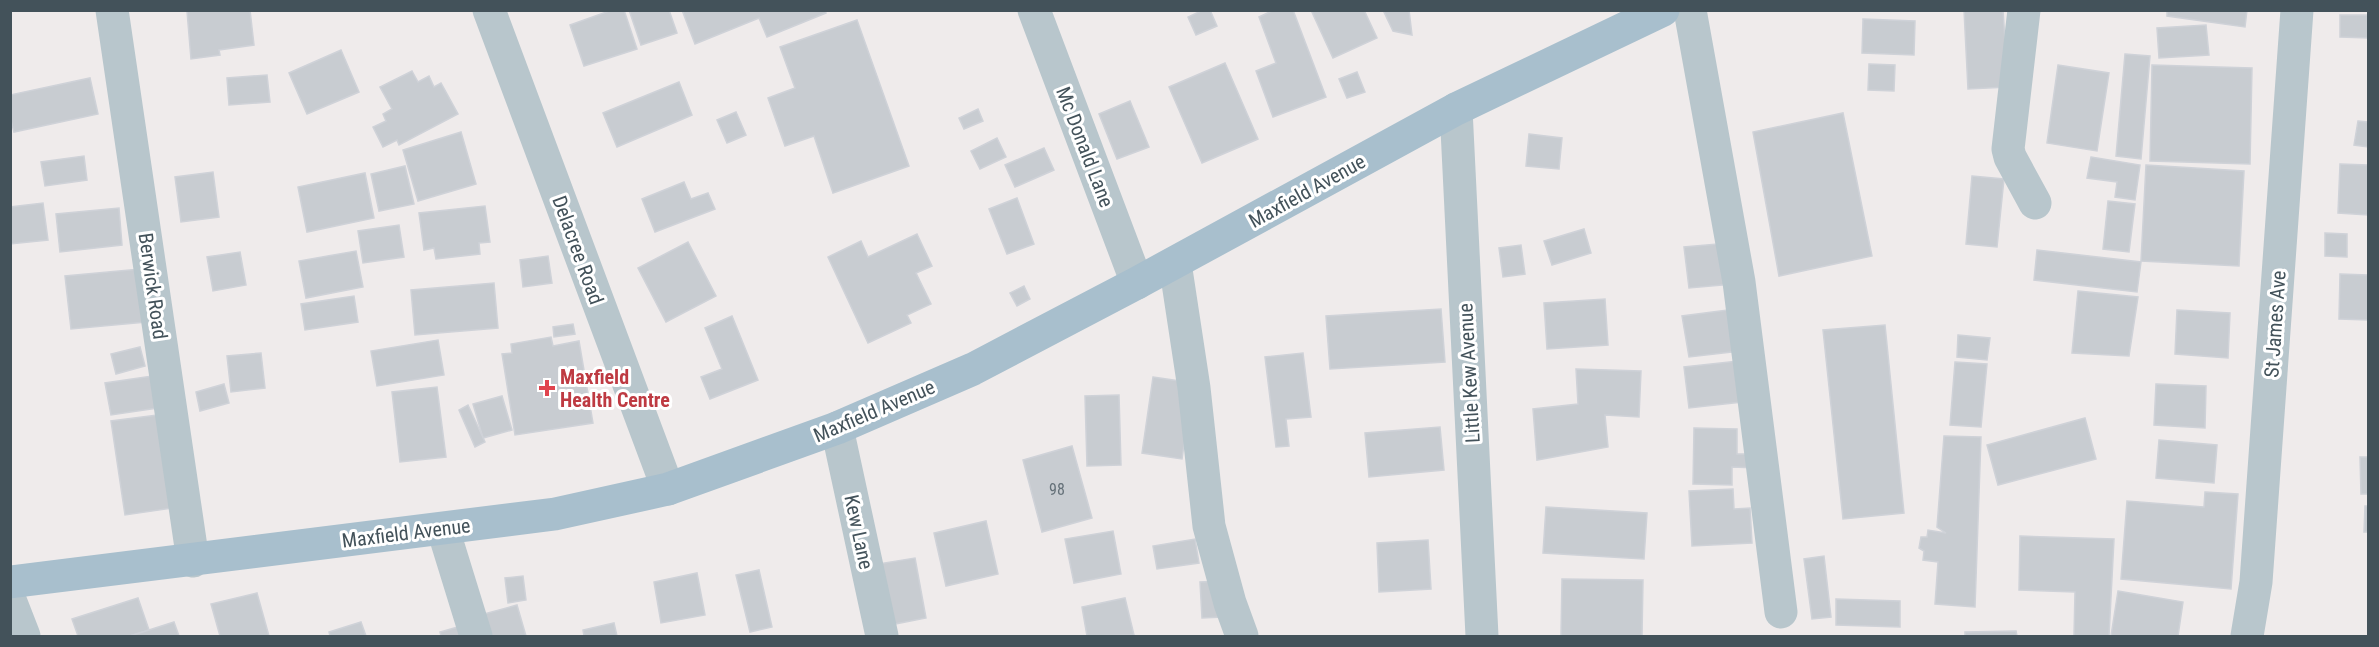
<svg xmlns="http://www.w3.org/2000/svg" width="2379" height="647" font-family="'Roboto Condensed',sans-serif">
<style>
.building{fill:#c8ccd1;stroke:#cfd2d8;stroke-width:1.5}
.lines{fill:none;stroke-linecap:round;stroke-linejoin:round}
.minor{stroke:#b8c6cc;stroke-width:33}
.major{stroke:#a8bfcd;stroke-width:33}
.health-dot{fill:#e0444e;stroke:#fff;stroke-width:2}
.labels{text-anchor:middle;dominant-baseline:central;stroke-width:6;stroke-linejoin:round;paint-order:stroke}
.number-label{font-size:16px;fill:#647078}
.street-label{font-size:20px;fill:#43525a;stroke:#fff}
.health-label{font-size:20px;font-weight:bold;fill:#be3a42;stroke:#fff;text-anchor:start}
</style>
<rect width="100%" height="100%" fill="#efebeb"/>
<g class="building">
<polygon points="250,10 254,45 219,50 220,55 191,59 187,11"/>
<polygon points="612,10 624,10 637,49 584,66 570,25"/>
<polygon points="629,10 669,10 677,33 641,45"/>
<polygon points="682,10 825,10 826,13 767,37 759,18 695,44"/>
<polygon points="1203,10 1210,10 1217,26 1196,35 1188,17"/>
<polygon points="1274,10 1293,10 1326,97 1273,117 1256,71 1276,63 1259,17"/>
<polygon points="1311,10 1364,10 1377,38 1333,58"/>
<polygon points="1383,10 1409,10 1412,35 1393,31"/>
<polygon points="1964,10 2003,10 2008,87 1968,89"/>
<polygon points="2167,10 2247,10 2245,27 2167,16"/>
<polygon points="2340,15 2368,15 2368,38 2340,37"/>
<polygon points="1863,19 1915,21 1914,55 1862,53"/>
<polygon points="857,20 909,166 833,193 814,136 785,146 768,98 795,88 780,47"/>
<polygon points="2206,25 2209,55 2159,58 2157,28"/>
<polygon points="341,50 359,92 307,114 289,73"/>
<polygon points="2125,54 2150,56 2141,159 2116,156"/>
<polygon points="1225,63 1258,139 1202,163 1169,87"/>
<polygon points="1869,64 1895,65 1894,91 1868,90"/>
<polygon points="2058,65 2109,73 2097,151 2047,143"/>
<polygon points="2152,65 2252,68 2250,164 2150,161"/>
<polygon points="412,71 418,82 429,76 434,87 441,83 458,114 399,145 397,140 383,147 373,127 386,121 383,114 392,109 380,87"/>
<polygon points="1357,72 1365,92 1347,98 1339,79"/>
<polygon points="267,75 270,102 229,105 227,78"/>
<polygon points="90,78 98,114 14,132 10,117 10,95"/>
<polygon points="679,82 692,115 617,147 603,113"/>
<polygon points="1130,101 1149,147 1117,159 1099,114"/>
<polygon points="978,109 983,121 964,129 959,118"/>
<polygon points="736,112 746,135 727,143 717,120"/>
<polygon points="1843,113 1872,256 1779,276 1753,132"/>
<polygon points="2358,121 2368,122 2368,147 2354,145"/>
<polygon points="461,132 476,184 418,201 403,150"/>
<polygon points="1529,134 1562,138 1559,169 1526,166"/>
<polygon points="997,138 1006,157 980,169 971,151"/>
<polygon points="1044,148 1054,170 1015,187 1005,165"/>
<polygon points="84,156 87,180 45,186 41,162"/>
<polygon points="2091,157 2140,165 2135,200 2115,197 2117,182 2087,178"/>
<polygon points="2340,164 2368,165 2368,215 2338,213"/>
<polygon points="2146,165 2244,171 2239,266 2141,261"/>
<polygon points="405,166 414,204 379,211 371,174"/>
<polygon points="213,172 219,217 181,222 175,177"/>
<polygon points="365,173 374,218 307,232 298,187"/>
<polygon points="1972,176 2004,179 1997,247 1966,244"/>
<polygon points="684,182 691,199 708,193 715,209 655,232 642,199"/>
<polygon points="1017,198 1034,244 1007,254 989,209"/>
<polygon points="2108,201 2135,204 2129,252 2103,249"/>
<polygon points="43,203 48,240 10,244 10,207"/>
<polygon points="485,206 490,242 479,243 480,254 436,259 434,248 424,250 419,213"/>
<polygon points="119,208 122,245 60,252 56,214"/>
<polygon points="399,225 404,257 363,263 358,231"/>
<polygon points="1584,229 1591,253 1552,265 1544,241"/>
<polygon points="2325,233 2347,234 2347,257 2325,256"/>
<polygon points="917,234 932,266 916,273 931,304 907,315 911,323 868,343 828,257 861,241 868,257"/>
<polygon points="688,242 716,296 666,322 638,268"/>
<polygon points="1729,243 1733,284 1689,288 1684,247"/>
<polygon points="1521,245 1525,274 1503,277 1499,248"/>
<polygon points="2037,250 2141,262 2137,292 2034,280"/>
<polygon points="356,251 363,287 306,298 299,261"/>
<polygon points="240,252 246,285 213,291 207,257"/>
<polygon points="548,256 552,283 523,287 520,260"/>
<polygon points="140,269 146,322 71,329 65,276"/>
<polygon points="2340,274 2368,275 2368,320 2339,319"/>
<polygon points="494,283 498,328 415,335 411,290"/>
<polygon points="1024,286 1030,299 1017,306 1010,293"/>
<polygon points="2078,291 2138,297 2129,356 2072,353"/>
<polygon points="354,296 358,322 305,330 301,304"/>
<polygon points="1605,299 1608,345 1547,349 1544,303"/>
<polygon points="1441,309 1445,362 1330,369 1326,316"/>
<polygon points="1735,309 1740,351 1689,357 1682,316"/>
<polygon points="2177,310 2230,313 2228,358 2175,354"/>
<polygon points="732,316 758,380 710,399 701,377 722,369 705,328"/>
<polygon points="573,324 575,334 554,337 553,327"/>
<polygon points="1885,325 1904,513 1843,519 1823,330"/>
<polygon points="1958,335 1990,338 1987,360 1957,357"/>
<polygon points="551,337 553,346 579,341 593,423 515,435 502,354 512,353 511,344"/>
<polygon points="438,340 444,375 377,386 371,351"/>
<polygon points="140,347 145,366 116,374 111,354"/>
<polygon points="261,353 265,388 231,392 227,356"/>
<polygon points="1303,353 1311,417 1286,419 1289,446 1276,447 1265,357"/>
<polygon points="1738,361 1742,402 1689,408 1684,367"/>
<polygon points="1955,362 1987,364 1981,427 1950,425"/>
<polygon points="1576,369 1641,371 1639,417 1605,415 1608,447 1537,460 1533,409 1578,404"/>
<polygon points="159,375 164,407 111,415 105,383"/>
<polygon points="1153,377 1193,383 1182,459 1142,453"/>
<polygon points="224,384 229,403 200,411 196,392"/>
<polygon points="2156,384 2206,386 2205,428 2154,425"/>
<polygon points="437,387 446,457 400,462 392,392"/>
<polygon points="1119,395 1121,465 1087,466 1085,396"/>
<polygon points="502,396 512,430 483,438 473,404"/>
<polygon points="468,405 485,442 475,447 459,410"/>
<polygon points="165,414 179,507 125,515 111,421"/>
<polygon points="2085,418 2096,459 1998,485 1987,445"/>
<polygon points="1440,427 1444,470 1369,477 1365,433"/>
<polygon points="1694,428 1737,429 1737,454 1758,454 1758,468 1732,467 1732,485 1693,484"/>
<polygon points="1944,436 1981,437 1975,607 1935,604 1938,562 1923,560 1924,551 1919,548 1921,537 1927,537 1928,530 1946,533 1937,527"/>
<polygon points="2159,440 2217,445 2214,483 2156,478"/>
<polygon points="1072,446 1092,518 1042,532 1023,460"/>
<polygon points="2360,457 2368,457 2368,494 2361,494"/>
<polygon points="1733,489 1734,509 1750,508 1752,543 1692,546 1689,491"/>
<polygon points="2205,492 2238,494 2231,589 2121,579 2127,501 2204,507"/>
<polygon points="2365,506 2368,506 2368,532 2364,532"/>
<polygon points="1546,507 1647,513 1644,559 1543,553"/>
<polygon points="986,521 998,574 946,586 934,533"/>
<polygon points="1113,531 1121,574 1074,583 1065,539"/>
<polygon points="2020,536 2114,539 2109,636 2074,636 2075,592 2019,590"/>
<polygon points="1195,539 1199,563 1157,569 1153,546"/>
<polygon points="1428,540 1431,589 1379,592 1377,543"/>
<polygon points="1824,556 1831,617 1812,619 1804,559"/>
<polygon points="915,558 926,618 890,625 878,564"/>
<polygon points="759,570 772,627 750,632 736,575"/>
<polygon points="697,573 705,615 661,623 654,582"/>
<polygon points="523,576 526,600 508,603 505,578"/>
<polygon points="1562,579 1643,580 1642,636 1561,636"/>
<polygon points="1221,581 1223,617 1202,618 1200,582"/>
<polygon points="2118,591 2183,602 2178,636 2111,636"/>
<polygon points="257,593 269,636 220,636 211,604"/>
<polygon points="138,598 149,630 130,636 78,636 72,619"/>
<polygon points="1125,598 1134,635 1087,636 1082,607"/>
<polygon points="1836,599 1900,601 1900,627 1836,625"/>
<polygon points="517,605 526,636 490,636 484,614"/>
<polygon points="174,622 179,636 130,636 149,630"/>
<polygon points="361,622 366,636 330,636 329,632"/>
<polygon points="614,623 617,636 584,636 583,630"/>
<polygon points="465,625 468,636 441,636 440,632"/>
<polygon points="2016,631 2017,636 1965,636 1965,632"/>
</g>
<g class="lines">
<g class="minor">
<polyline points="112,10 193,561"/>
<polyline points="489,10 668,489"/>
<polyline points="1034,10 1137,283"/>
<polyline points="1690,10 1739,282 1781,612"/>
<polyline points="2024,10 2008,149 2010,157 2035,203"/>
<polyline points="1456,109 1482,636"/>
<polyline points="1175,263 1194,388 1209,526 1230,603 1242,636"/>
<polyline points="837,428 882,636"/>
<polyline points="443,529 476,636"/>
<polyline points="10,600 24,636"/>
<polyline points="2247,636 2256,582 2297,10"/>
</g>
<polyline class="major" points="10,582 555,514 668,489 837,428 973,369 1137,283 1456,109 1663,10"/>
</g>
<path class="health-dot" d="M544 379h6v6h6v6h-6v6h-6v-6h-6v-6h6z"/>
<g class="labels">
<g class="number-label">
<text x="1057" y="489">98</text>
</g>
<g class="street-label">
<text transform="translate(1085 147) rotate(69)">Mc Donald Lane</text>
<text transform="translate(1307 191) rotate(-29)">Maxfield Avenue</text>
<text transform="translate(578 250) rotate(70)">Delacree Road</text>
<text transform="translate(153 286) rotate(82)">Berwick Road</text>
<text transform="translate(2275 324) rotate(-86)">St James Ave</text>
<text transform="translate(1469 373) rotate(-93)">Little Kew Avenue</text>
<text transform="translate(874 411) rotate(-23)">Maxfield Avenue</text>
<text transform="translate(859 532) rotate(78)">Kew Lane</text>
<text transform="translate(406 533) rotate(-7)">Maxfield Avenue</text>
</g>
<g class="health-label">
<text x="560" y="377">Maxfield<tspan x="560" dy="23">Health Centre</tspan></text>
</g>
</g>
<rect width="2379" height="647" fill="none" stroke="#43525a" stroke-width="24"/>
</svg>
